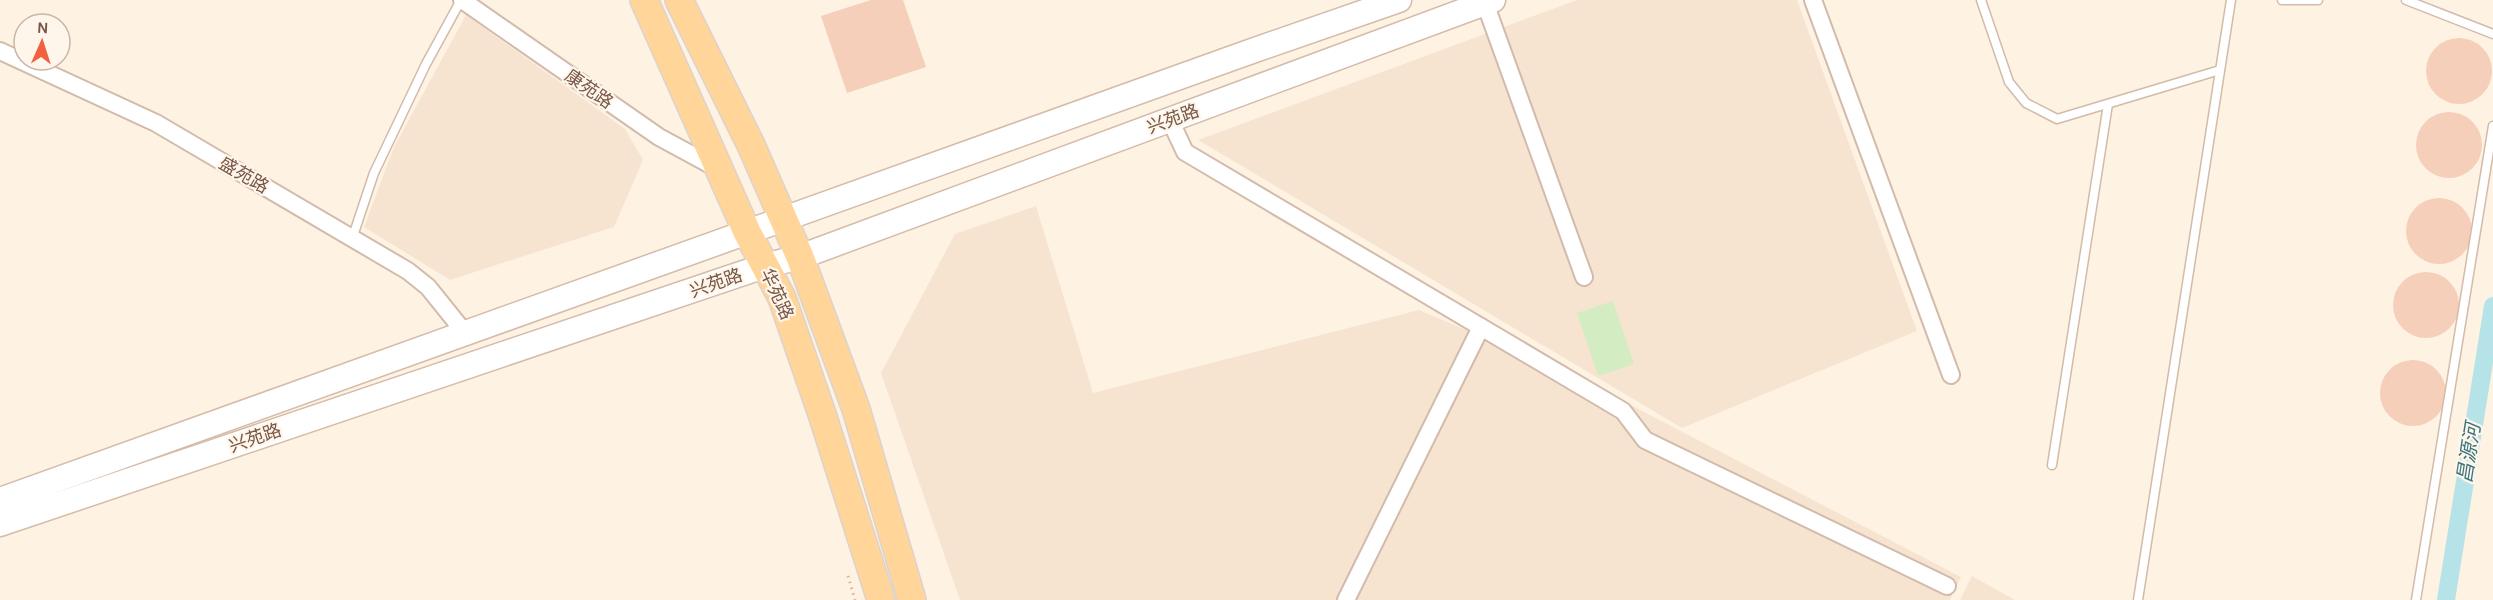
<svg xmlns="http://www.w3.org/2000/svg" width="2493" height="600" font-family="Karla,'Noto Sans SC',sans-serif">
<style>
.residential{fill:#f6e4d1}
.green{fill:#d4ecc1}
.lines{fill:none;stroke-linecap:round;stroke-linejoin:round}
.canal{stroke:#b6e3e8;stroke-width:18}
.building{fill:#f5cfb9}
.lane-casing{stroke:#d2bbab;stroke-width:11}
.street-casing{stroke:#d2bbab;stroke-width:20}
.secondary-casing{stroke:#d5bba9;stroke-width:27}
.primary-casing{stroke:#dcd3cf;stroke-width:30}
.path{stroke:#dab29c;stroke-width:3;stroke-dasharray:1.5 4.5;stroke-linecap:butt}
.lane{stroke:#fff;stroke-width:8}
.street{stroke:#fff;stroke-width:16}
.secondary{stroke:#fff;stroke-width:24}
.primary{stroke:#ffd599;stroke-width:27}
.labels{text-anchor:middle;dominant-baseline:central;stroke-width:4.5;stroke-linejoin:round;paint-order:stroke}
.street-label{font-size:18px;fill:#775747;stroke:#fff6eb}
.water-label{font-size:20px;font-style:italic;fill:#3a757e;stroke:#fff6eb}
</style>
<rect width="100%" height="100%" fill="#fef2e3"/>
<g class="residential">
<polygon points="1577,0 1797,0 1917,331 1682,428 1198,140"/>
<polygon points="466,15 625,129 643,160 614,227 450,280 364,227 394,147"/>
<polygon points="1036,206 1093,393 1419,310 1471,332 1341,600 960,600 881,373 955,234"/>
<polygon points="1485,329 1961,577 1950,600 1354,600"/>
<polygon points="1972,576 2015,600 1960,600"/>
</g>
<polygon class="green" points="1613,301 1634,364 1598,376 1577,313"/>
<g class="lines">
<polyline class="canal" points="2446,600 2493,306"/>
</g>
<g class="building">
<polygon points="871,0 903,0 926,67 847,93 821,16"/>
<circle cx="2459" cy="71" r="33"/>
<circle cx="2449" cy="145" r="33"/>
<circle cx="2439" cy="231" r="33"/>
<circle cx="2426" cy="305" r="33"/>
<circle cx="2413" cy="393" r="33"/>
</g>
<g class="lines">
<defs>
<g id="lane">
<polyline points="1981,0 2009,82 2026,103 2057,119 2220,70"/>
<polyline points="2282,0 2318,0"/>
<polyline points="2406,0 2493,34"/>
<polyline points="352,239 374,173 426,64 461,0"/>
<polyline points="2052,465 2108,104"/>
<polyline points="2138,600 2231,0"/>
<polyline points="2416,600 2493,126"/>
</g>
<g id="street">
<polyline points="462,0 659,137 720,170"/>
<polyline points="1813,0 1951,375"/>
<polyline points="1485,3 1584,277"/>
<polyline points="0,51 156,123 408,271 428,287 465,333"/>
<polyline points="1170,120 1185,152 1623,411 1645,440 1947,586"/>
<polyline points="1346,600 1481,327"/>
</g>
<g id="secondary">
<polyline points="0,500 1252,51 1399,0"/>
<polyline points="0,524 764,266 800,257 1493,0"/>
</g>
<g id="primary">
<polyline points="644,0 747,232 782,298 823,417 881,600"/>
<polyline points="679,0 751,145 800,257 856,409 912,600"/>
</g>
</defs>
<use href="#lane" class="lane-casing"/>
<use href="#street" class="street-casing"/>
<use href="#secondary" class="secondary-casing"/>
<use href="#primary" class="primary-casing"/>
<polyline class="path" points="848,576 855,600"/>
<use href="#lane" class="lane"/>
<use href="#street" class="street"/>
<use href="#secondary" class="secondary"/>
<use href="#primary" class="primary"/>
</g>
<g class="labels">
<g class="street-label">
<text transform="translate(589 89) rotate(35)">康苑路</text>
<text transform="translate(1173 119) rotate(-20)">兴苑路</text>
<text transform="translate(244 175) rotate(30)">盛苑路</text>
<text transform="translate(716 283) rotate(-19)">兴苑路</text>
<text transform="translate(777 294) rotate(65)">华苑路</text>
<text transform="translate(255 438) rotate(-19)">兴苑路</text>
</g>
<g class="water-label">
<text transform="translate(2469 453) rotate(-81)">昌源河</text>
</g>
</g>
<g transform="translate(42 42) rotate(3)"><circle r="28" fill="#fff6eb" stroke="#c9b6a9" stroke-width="1.5"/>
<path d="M0-4.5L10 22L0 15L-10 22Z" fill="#ef6141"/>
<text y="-9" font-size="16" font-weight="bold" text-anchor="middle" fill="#775747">N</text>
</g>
</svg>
